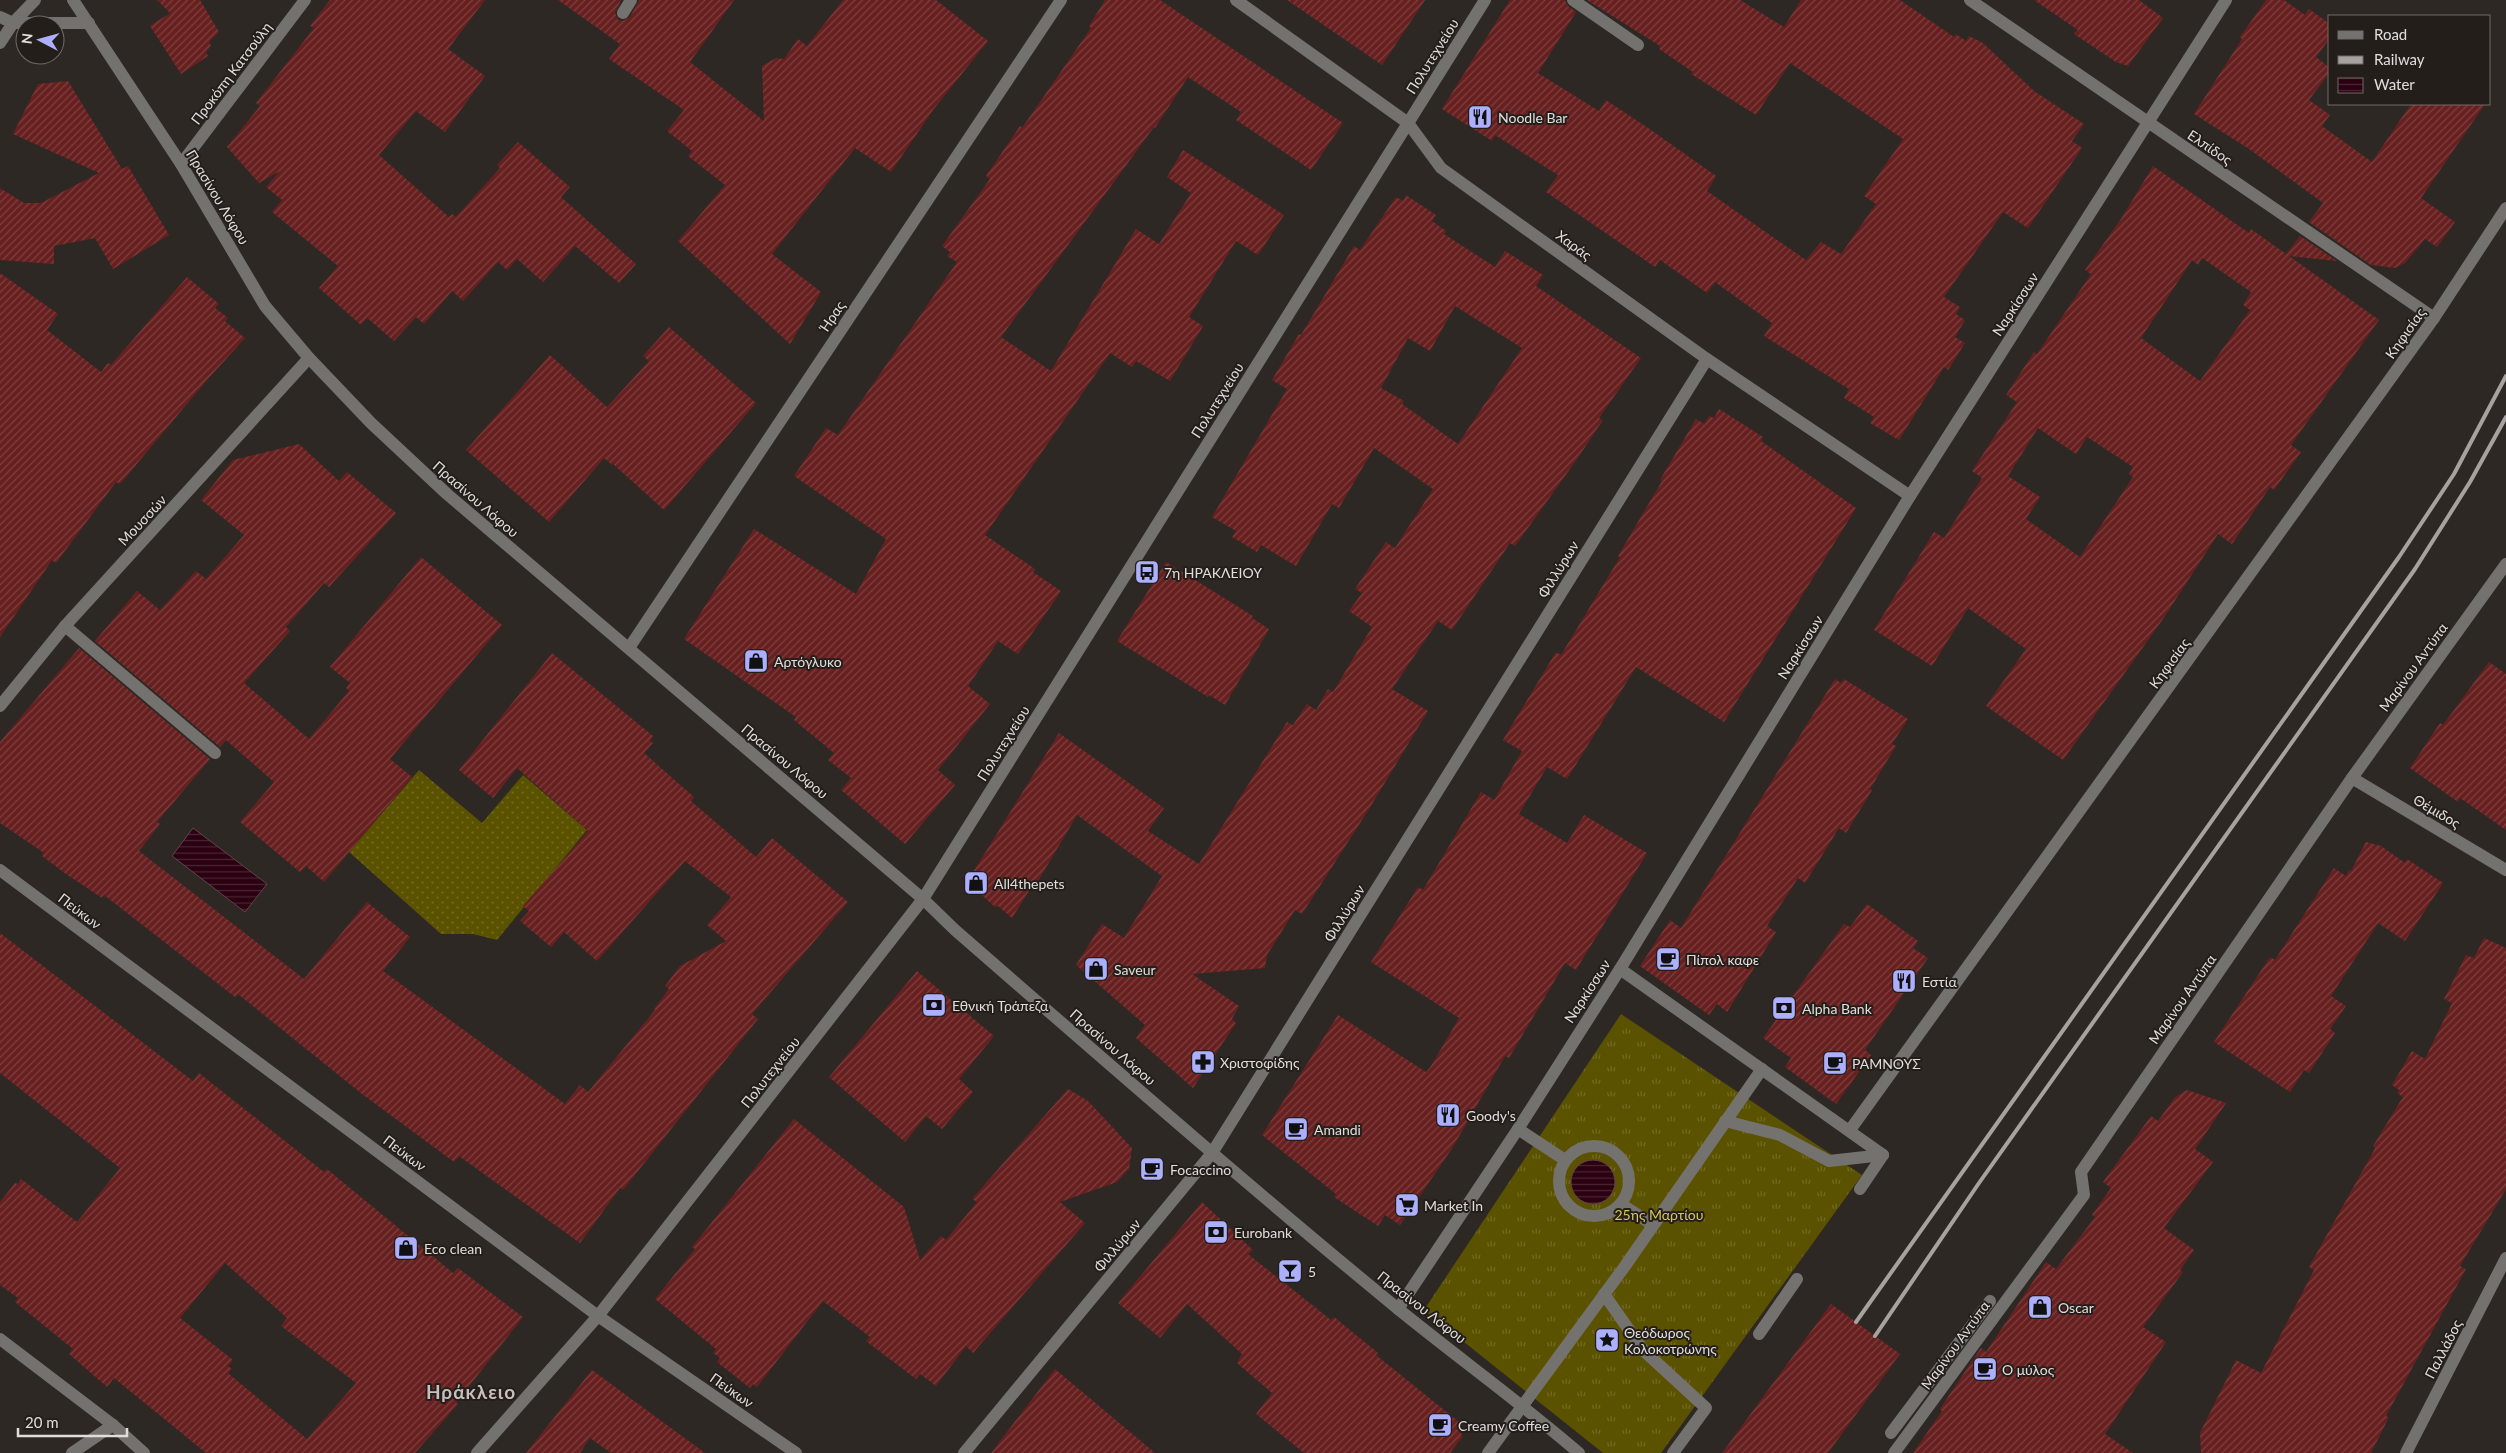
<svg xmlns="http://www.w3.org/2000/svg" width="2506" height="1453" font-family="Lato,sans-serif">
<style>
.grass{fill:url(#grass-tufts)}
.garden{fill:url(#garden-dots)}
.water{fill:url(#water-rules);stroke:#62424d}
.building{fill:url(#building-hatch);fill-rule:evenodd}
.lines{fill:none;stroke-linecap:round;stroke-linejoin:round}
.minor{stroke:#74726f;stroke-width:12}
.rail{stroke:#a7a29f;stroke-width:4}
.labels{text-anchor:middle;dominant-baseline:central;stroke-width:4;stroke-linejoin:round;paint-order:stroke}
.street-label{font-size:14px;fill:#e1ddda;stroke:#241e1b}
.poi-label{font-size:14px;fill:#e1ddda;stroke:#241e1b;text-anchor:start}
.park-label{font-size:14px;fill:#d5c658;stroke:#241e1b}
.district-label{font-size:19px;font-weight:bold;letter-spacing:1px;fill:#c7bfbb;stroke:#241e1b}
</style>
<defs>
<pattern id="grass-tufts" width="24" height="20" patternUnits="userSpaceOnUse" patternTransform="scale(1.25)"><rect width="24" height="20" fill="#5b5200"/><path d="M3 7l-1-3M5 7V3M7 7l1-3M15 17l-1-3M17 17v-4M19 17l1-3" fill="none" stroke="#726a25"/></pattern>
<pattern id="garden-dots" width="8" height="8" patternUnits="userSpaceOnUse" patternTransform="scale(1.25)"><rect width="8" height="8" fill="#5b5200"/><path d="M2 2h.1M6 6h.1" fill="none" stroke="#726a25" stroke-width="1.8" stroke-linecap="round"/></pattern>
<pattern id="water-rules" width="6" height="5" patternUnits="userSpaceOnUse" patternTransform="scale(1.25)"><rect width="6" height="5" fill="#2b0011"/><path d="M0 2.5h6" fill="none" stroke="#492533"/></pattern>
<pattern id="building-hatch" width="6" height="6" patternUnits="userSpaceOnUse" patternTransform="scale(1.25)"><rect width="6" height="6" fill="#67201f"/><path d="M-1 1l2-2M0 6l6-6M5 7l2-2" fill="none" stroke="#7c403f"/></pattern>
</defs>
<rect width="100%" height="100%" fill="#2e2824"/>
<polygon class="grass" points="1621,1014 1862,1175 1661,1453 1603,1453 1424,1310"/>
<polygon class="garden" points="419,770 482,823 523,775 587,830 497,940 473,934 441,934 349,852"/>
<g class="water">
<polygon points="193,828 267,884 245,912 172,856"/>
<circle cx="1593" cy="1182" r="22"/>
</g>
<g class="building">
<polygon points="157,0 200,0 219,32 209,42 211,46 206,52 208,56 181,74 150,26 170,13"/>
<polygon points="330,0 485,0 448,49 485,76 445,132 416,111 379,155 449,217 452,214 456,217 500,168 497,165 518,142 570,187 561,197 636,264 619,283 575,246 543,282 517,259 507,270 498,262 463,301 452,291 424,324 416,317 394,341 367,318 361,325 319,288 338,266 272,212 282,200 266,187 280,171 259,183 227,147 260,106 256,103 314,28 310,26"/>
<polygon points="558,0 621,0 615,13 618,20 623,21 630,17 639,0 734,0 690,62 764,121 762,66 776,58 784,59 798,39 807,46 843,0 936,0 988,41 933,110 891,172 855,148 772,254 821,292 790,344 678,241 725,185 688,156 692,151 667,131 684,110 609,59 620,44"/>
<polygon points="1105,0 1160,0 1343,123 1311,170 1236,120 1241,112 1188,77 1155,128 1154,127 1001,337 1051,371 1136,229 1159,244 1191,193 1167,177 1183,150 1284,215 1258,255 1236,241 1189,317 1203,326 1170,381 1136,361 1132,367 1110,353 985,535 1035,569 1033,572 1061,591 1018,654 998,641 968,686 990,704 938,770 955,785 905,844 841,790 851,778 828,760 834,753 794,720 796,717 684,639 754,529 856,594 886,539 794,476 826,428 838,435 957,262 947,256 950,252 942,246 990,179 986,176 1020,126 1022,128 1091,28 1089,26"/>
<polygon points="1287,0 1425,0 1382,65"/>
<polygon points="1510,0 1565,0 1568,6 1576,12 1538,73 1599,111 1606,100 1651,130 1716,176 1707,191 1806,260 1821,242 1841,254 1876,204 1864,196 1903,139 1790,63 1756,115 1691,74 1693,72 1659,49 1660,46 1587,0 1740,0 1784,27 1801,0 1900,0 1954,37 1956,34 1966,41 1969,36 1983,43 2034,91 2084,124 2072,141 2082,148 2028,228 2003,212 1944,297 1960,307 1956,314 1965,320 1955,337 1965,343 1948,370 1944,367 1899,440 1870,423 1874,417 1844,398 1849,389 1764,336 1772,323 1715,282 1707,293 1660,260 1655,267 1546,192 1558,175 1495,135 1492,141 1442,109"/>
<polygon points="2034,0 2139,0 2163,18 2128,66 2116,62 2074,34 2078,30"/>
<polygon points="2266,0 2284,0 2305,15 2309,9 2330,24 2330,38 2316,57 2330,68 2330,72 2309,100 2330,115 2322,126 2372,162 2411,104 2485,104 2421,198 2455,222 2437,247 2425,239 2405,263 2395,268 2371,265 2309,222 2323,203 2249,149 2194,114 2242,39 2240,37"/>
<polygon points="68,81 122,169 128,166 169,235 113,269 95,238 54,246 54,264 0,260 0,188 24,203 41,203 99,173 13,134 38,84"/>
<path d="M2153,166L2249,233L2251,229L2286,254L2300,236L2337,261L2289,256L2379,320L2291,445L2301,452L2274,490L2270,487L2232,544L2218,534L2163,619L2063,760L1986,706L2026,649L1968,608L1932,666L1874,630L1934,532L1944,538L1982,478L1972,471L2017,402L2006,395L2034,352L2037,354L2091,274L2085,270L2121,219ZM2202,258L2251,292L2243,305L2250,310L2200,381L2141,338L2192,260L2198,265ZM2038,428L2076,454L2087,437L2133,467L2129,474L2133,477L2080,557L2026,519L2040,497L2008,476Z"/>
<path d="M1406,195L1436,215L1432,221L1446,231L1444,234L1495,267L1505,251L1543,275L1536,286L1641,358L1599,418L1603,420L1575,462L1515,546L1510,543L1452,630L1438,621L1392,689L1428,711L1369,809L1302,914L1295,910L1267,955L1265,968L1192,974L1239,1006L1232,1019L1236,1023L1193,1088L1136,1038L1145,1025L1076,965L1102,924L1124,938L1162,876L1077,815L1037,883H1034L1012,918L998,906L995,907L967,882L1059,733L1164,808L1148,831L1199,864L1287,722L1293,725L1307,704L1316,710L1328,689L1333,692L1372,627L1349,611L1362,593L1355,589L1386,542L1395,548L1433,489L1374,448L1339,508L1332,504L1296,566L1261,545L1257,552L1232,537L1236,531L1212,517L1287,389L1272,380L1299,334L1301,335L1354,246L1360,250L1396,197L1403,201ZM1455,306L1522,348L1458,444L1402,404L1404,401L1381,388L1408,338L1430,351Z"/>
<polygon points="0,273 58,314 47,330 101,372 108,363 111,365 187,277 219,304 215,308 228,318 225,321 245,338 207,380 120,484 116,482 56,563 52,560 0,637"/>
<polygon points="669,327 756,403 664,510 613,464 612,465 604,458 549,522 466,450 550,355 607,407 649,361 643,356"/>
<polygon points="1719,409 1763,437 1761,441 1856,508 1724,722 1636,667 1567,779 1547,767 1519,814 1567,843 1584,815 1647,853 1576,970 1565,963 1509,1058 1505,1056 1453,1147 1400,1225 1385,1215 1378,1226 1334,1197 1336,1194 1262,1135 1338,1015 1426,1072 1431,1066 1459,1018 1371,962 1418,887 1423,890 1481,792 1494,800 1522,751 1503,740 1556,652 1561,655 1620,557 1618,556 1662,481 1660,480 1696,419 1704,424 1709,416 1714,418"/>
<polygon points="299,444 339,481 347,472 396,513 329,587 324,583 286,627 290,631 244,683 309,739 349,691 346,688 350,683 330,667 421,557 502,625 390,759 412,777 324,882 306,866 300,872 240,822 274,782 226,740 220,747 95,641 137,591 160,610 196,571 206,579 244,535 201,500 233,460"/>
<polygon points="1166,562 1253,616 1252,618 1269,629 1225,705 1209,695 1208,697 1117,641"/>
<polygon points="79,648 210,759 157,822 160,824 139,851 304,979 367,902 410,937 383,971 565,1104 580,1085 588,1092 655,1010 654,1009 669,989 665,986 680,966 726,941 707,925 731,897 685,861 597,961 564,932 551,947 520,921 529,911 523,906 588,831 517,768 493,798 459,770 552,653 653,736 650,741 653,743 644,753 694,797 691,801 756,857 772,838 848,902 752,1014 758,1019 623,1190 620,1188 580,1243 459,1156 454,1162 362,1094 238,994 235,997 104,895 102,898 66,874 42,856 44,853 0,823 0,742"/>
<polygon points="2489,662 2506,674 2506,830 2460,798 2458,802 2410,768 2440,723 2443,725"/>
<polygon points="1835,679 1841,683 1844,679 1908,719 1892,744 1896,746 1870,789 1872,790 1846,833 1839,828 1805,883 1798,878 1767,926 1776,932 1727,1012 1717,1004 1709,1015 1640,966 1670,920 1681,928"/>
<polygon points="2366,842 2381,846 2405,863 2407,859 2443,883 2405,941 2378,923 2331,996 2346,1006 2330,1029 2335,1033 2309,1073 2304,1070 2290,1092 2214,1042 2270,957 2275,960 2334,868 2346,876 2349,870 2351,871"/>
<polygon points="1867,904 1918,941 1913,948 1928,958 1865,1050 1871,1055 1836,1104 1785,1067 1791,1058 1763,1038 1844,924 1850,927"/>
<path d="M0,933L193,1081L199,1073L324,1172L327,1169L453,1273L458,1268L523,1317L456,1403L458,1404L415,1453H206L114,1378L107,1387L69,1354L73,1349L15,1302L18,1298L0,1285V1202L15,1183L18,1184L21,1179L77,1222L120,1168L0,1073ZM225,1263L287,1318L281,1326L356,1383L307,1439L228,1373L232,1369L228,1366L233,1360L180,1318Z"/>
<polygon points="2484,938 2506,948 2506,1189 2460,1266 2466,1269 2386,1416 2389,1417 2371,1453 2201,1453 2200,1433 2236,1360 2261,1373 2314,1270 2309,1267 2373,1152 2375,1148 2373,1146 2403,1097 2397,1093 2399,1090 2392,1085 2412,1051 2425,1059 2452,1003 2444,999 2466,955 2474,958"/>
<polygon points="917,971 994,1036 959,1079 973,1092 942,1129 926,1116 905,1142 829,1077"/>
<polygon points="1068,1089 1088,1101 1132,1148 1129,1169 1117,1182 1060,1202 1085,1223 973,1353 966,1346 936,1386 920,1374 916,1379 866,1341 870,1337 823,1301 757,1387 753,1384 750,1388 717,1362 720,1358 713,1353 716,1349 655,1299 695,1249 692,1247 794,1119 904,1207 920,1260 941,1236 946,1240 977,1202 972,1199"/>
<polygon points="2187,1090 2226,1103 2195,1149 2213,1162 2164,1228 2194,1250 2180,1270 2183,1272 2143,1327 2166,1342 2105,1434 2133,1453 1913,1453 1942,1411 1940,1409 1974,1358 1981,1348 1986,1352 2046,1262 2056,1269 2095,1217 2092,1215 2111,1188 2103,1182 2151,1116 2158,1121 2175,1097"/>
<polygon points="1202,1202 1253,1250 1248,1254 1331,1320 1334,1317 1378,1353 1376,1355 1459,1422 1462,1437 1450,1453 1304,1453 1256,1414 1272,1393 1237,1363 1242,1354 1187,1304 1160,1338 1118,1303"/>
<polygon points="1831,1304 1900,1354 1828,1453 1722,1453"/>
<polygon points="1055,1369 1111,1416 1155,1453 991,1453"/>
<polygon points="592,1370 705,1453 611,1453 590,1438 580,1453 526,1453"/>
</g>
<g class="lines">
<g class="minor">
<path d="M73,0L181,164L265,306L309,358L371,423L447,494L923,899L955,930C1101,1057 1247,1185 1397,1308C1457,1357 1520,1402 1579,1453"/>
<polyline points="1236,0 1408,123 1441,168 1707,359 1910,496"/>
<polyline points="1573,0 1638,45"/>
<polyline points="1970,0 2434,318"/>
<polyline points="623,13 631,0"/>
<polyline points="0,17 13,23 89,23"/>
<polyline points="0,43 13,23 35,0"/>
<polyline points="181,164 305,0"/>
<polyline points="65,626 215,753"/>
<polyline points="629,648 1061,0"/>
<polyline points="0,706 65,626 309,358"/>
<polyline points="2352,778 2506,870"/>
<polyline points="0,870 598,1316 796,1453"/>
<polyline points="1620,969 1883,1155"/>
<polyline points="1725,1121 1780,1135 1829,1161 1883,1155"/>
<polyline points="1518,1129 1565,1160"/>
<polyline points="1850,1130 2434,318 2506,208"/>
<circle cx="1594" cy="1181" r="35"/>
<polyline points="1860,1189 1883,1155"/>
<polyline points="1621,1204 1653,1225"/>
<polyline points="1604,1294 1643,1350 1706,1408 1673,1453"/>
<polyline points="1398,1309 1518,1129 1620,969 1910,496 2226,0"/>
<polyline points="1759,1334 1797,1279"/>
<polyline points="0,1339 113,1425 144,1453"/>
<polyline points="1891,1433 1990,1301"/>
<polyline points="72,1453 113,1425"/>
<polyline points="477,1453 598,1316 923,899 1485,0"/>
<polyline points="964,1453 1212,1153 1707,359"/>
<polyline points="1488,1453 1625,1266 1762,1069"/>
<polyline points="1894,1453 2084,1195 2081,1172 2352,778 2506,564"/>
<polyline points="2406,1453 2506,1258"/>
</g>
<g class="rail">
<polyline points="1856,1322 2399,557 2454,474 2506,376"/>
<polyline points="1875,1336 1979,1183 2415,569 2470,482 2506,417"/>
</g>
</g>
<defs>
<symbol id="restaurant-square" viewBox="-11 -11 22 22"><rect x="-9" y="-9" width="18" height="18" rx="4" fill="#acaffb" stroke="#241e1b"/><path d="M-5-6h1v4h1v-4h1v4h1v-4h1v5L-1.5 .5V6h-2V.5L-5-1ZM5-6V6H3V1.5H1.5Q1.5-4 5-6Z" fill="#111"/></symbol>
<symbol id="bus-square" viewBox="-11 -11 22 22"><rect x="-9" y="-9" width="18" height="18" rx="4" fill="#acaffb" stroke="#241e1b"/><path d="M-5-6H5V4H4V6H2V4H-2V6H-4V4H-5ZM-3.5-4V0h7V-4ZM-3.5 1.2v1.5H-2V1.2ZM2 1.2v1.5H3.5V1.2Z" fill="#111"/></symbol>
<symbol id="shop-square" viewBox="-11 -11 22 22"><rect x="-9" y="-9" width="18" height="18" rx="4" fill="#acaffb" stroke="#241e1b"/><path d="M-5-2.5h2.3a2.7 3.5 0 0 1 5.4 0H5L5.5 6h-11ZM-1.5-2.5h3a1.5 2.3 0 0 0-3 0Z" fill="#111"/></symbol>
<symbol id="cafe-square" viewBox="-11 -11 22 22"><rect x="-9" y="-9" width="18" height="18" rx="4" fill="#acaffb" stroke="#241e1b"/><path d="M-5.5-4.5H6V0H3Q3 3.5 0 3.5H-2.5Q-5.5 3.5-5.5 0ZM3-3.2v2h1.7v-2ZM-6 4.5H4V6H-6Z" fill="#111"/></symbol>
<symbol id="bank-square" viewBox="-11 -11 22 22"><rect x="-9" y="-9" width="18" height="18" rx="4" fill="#acaffb" stroke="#241e1b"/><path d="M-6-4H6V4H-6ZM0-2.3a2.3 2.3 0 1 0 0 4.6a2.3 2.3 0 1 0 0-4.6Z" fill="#111"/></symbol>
<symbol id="pharmacy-square" viewBox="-11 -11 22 22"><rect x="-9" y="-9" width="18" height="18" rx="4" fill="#acaffb" stroke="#241e1b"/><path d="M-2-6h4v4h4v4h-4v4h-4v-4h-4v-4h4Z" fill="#111"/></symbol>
<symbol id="supermarket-square" viewBox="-11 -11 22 22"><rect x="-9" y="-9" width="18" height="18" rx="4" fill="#acaffb" stroke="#241e1b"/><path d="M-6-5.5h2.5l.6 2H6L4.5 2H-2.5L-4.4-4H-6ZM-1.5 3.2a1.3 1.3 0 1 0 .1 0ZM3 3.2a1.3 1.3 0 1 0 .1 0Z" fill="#111"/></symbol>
<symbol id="bar-square" viewBox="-11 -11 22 22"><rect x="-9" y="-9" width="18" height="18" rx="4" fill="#acaffb" stroke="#241e1b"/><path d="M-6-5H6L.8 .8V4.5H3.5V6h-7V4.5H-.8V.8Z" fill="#111"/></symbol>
<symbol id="sight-square" viewBox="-11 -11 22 22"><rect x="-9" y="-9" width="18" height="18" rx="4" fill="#acaffb" stroke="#241e1b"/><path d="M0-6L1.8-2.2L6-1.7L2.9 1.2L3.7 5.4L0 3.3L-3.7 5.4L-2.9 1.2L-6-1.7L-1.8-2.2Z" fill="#111"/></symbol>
</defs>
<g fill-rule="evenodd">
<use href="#restaurant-square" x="1466" y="103" width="28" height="28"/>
<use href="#bus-square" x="1133" y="558" width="28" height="28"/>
<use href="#shop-square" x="742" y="647" width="28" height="28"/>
<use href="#shop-square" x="962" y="869" width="28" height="28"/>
<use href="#cafe-square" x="1654" y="945" width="28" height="28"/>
<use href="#shop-square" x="1082" y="955" width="28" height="28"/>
<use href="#restaurant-square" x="1890" y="967" width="28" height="28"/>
<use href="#bank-square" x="920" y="991" width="28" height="28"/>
<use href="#bank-square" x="1770" y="994" width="28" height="28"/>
<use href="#pharmacy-square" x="1189" y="1048" width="28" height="28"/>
<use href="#cafe-square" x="1821" y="1049" width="28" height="28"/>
<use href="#restaurant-square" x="1434" y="1101" width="28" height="28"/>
<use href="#cafe-square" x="1282" y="1115" width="28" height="28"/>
<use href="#cafe-square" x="1138" y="1155" width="28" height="28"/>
<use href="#supermarket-square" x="1393" y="1191" width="28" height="28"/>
<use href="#bank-square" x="1202" y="1218" width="28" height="28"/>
<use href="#shop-square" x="392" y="1234" width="28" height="28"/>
<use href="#bar-square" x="1276" y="1257" width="28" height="28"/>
<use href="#shop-square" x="2026" y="1293" width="28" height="28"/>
<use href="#sight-square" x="1593" y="1326" width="28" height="28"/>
<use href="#cafe-square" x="1971" y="1355" width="28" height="28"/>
<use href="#cafe-square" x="1426" y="1411" width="28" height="28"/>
</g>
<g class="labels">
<g class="street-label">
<text transform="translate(1432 56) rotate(-58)">Πολυτεχνείου</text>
<text transform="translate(231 73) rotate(-53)">Προκόπη Κατσούλη</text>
<text transform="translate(2210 147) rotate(34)">Ελπίδος</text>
<text transform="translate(218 197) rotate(59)">Πρασίνου Λόφου</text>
<text transform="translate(1574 245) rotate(36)">Χαράς</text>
<text transform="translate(2015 304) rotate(-57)">Ναρκίσσων</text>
<text transform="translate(832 316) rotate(-56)">Ήρας</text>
<text transform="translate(2405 333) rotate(-55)">Κηφισίας</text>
<text transform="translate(1217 400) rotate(-58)">Πολυτεχνείου</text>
<text transform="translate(476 499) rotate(41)">Πρασίνου Λόφου</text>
<text transform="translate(142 520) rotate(-47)">Μουσσών</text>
<text transform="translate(1558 569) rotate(-58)">Φιλλύρων</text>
<text transform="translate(1800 647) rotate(-58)">Ναρκίσσων</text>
<text transform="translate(2169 663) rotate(-54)">Κηφισίας</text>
<text transform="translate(2413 667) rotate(-54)">Μαρίνου Αντύπα</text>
<text transform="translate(1003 743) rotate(-58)">Πολυτεχνείου</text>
<text transform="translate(785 761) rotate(40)">Πρασίνου Λόφου</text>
<text transform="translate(2437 811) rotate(31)">Θέμιδος</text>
<text transform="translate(80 911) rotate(37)">Πεύκων</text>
<text transform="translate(1344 913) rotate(-58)">Φιλλύρων</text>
<text transform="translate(1587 991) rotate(-57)">Ναρκίσσων</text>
<text transform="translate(2182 999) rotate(-55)">Μαρίνου Αντύπα</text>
<text transform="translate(1113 1047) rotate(41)">Πρασίνου Λόφου</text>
<text transform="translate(770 1072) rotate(-52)">Πολυτεχνείου</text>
<text transform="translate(405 1153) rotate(37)">Πεύκων</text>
<text transform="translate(1117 1245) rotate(-50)">Φιλλύρων</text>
<text transform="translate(1422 1307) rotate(38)">Πρασίνου Λόφου</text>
<text transform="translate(1955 1345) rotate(-54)">Μαρίνου Αντύπα</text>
<text transform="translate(2443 1349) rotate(-63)">Παλλάδος</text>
<text transform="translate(732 1390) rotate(35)">Πεύκων</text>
</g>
<g class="poi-label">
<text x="1498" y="117">Noodle Bar</text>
<text x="1164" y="572">7η ΗΡΑΚΛΕΙΟΥ</text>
<text x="774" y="661">Αρτόγλυκο</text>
<text x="994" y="883">All4thepets</text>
<text x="1686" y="959">Πίπολ καφε</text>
<text x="1114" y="969">Saveur</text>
<text x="1922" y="981">Εστία</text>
<text x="952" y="1005">Εθνική Τράπεζα</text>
<text x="1802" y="1008">Alpha Bank</text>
<text x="1220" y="1062">Χριστοφίδης</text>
<text x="1852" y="1063">ΡΑΜΝΟΥΣ</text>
<text x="1466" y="1115">Goody's</text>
<text x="1314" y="1129">Amandi</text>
<text x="1170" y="1169">Focaccino</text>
<text x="1424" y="1205">Market In</text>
<text x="1234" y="1232">Eurobank</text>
<text x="424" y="1248">Eco clean</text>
<text x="1308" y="1271">5</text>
<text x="2058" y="1307">Oscar</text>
<text x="1624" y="1332">Θεόδωρος<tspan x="1624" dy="16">Κολοκοτρώνης</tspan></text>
<text x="2002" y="1369">Ο μύλος</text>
<text x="1458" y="1425">Creamy Coffee</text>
</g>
<g class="park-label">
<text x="1659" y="1214">25ης Μαρτίου</text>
</g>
<g class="district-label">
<text x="471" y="1391">Ηράκλειο</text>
</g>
</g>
<rect x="2328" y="15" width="162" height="90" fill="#241e1b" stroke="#706a67"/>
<rect x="2338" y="31" width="25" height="8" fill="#74726f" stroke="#706a67"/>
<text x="2374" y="40" font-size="15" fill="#e1ddda">Road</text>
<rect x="2338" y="56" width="25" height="8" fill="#a7a29f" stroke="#706a67"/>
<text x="2374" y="65" font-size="15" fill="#e1ddda">Railway</text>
<rect x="2338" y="78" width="25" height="15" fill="url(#water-rules)" stroke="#706a67"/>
<text x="2374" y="90" font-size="15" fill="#e1ddda">Water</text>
<g transform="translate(40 40) rotate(276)"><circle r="24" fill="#241e1b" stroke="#706a67"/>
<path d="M0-4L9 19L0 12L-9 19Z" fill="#acaffb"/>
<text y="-8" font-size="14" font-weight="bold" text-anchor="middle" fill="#e1ddda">N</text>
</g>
<path d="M18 1428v8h109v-8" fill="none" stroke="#e1ddda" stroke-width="2.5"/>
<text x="25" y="1428" font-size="15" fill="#e1ddda" stroke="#241e1b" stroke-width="4" paint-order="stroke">20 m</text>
</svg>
